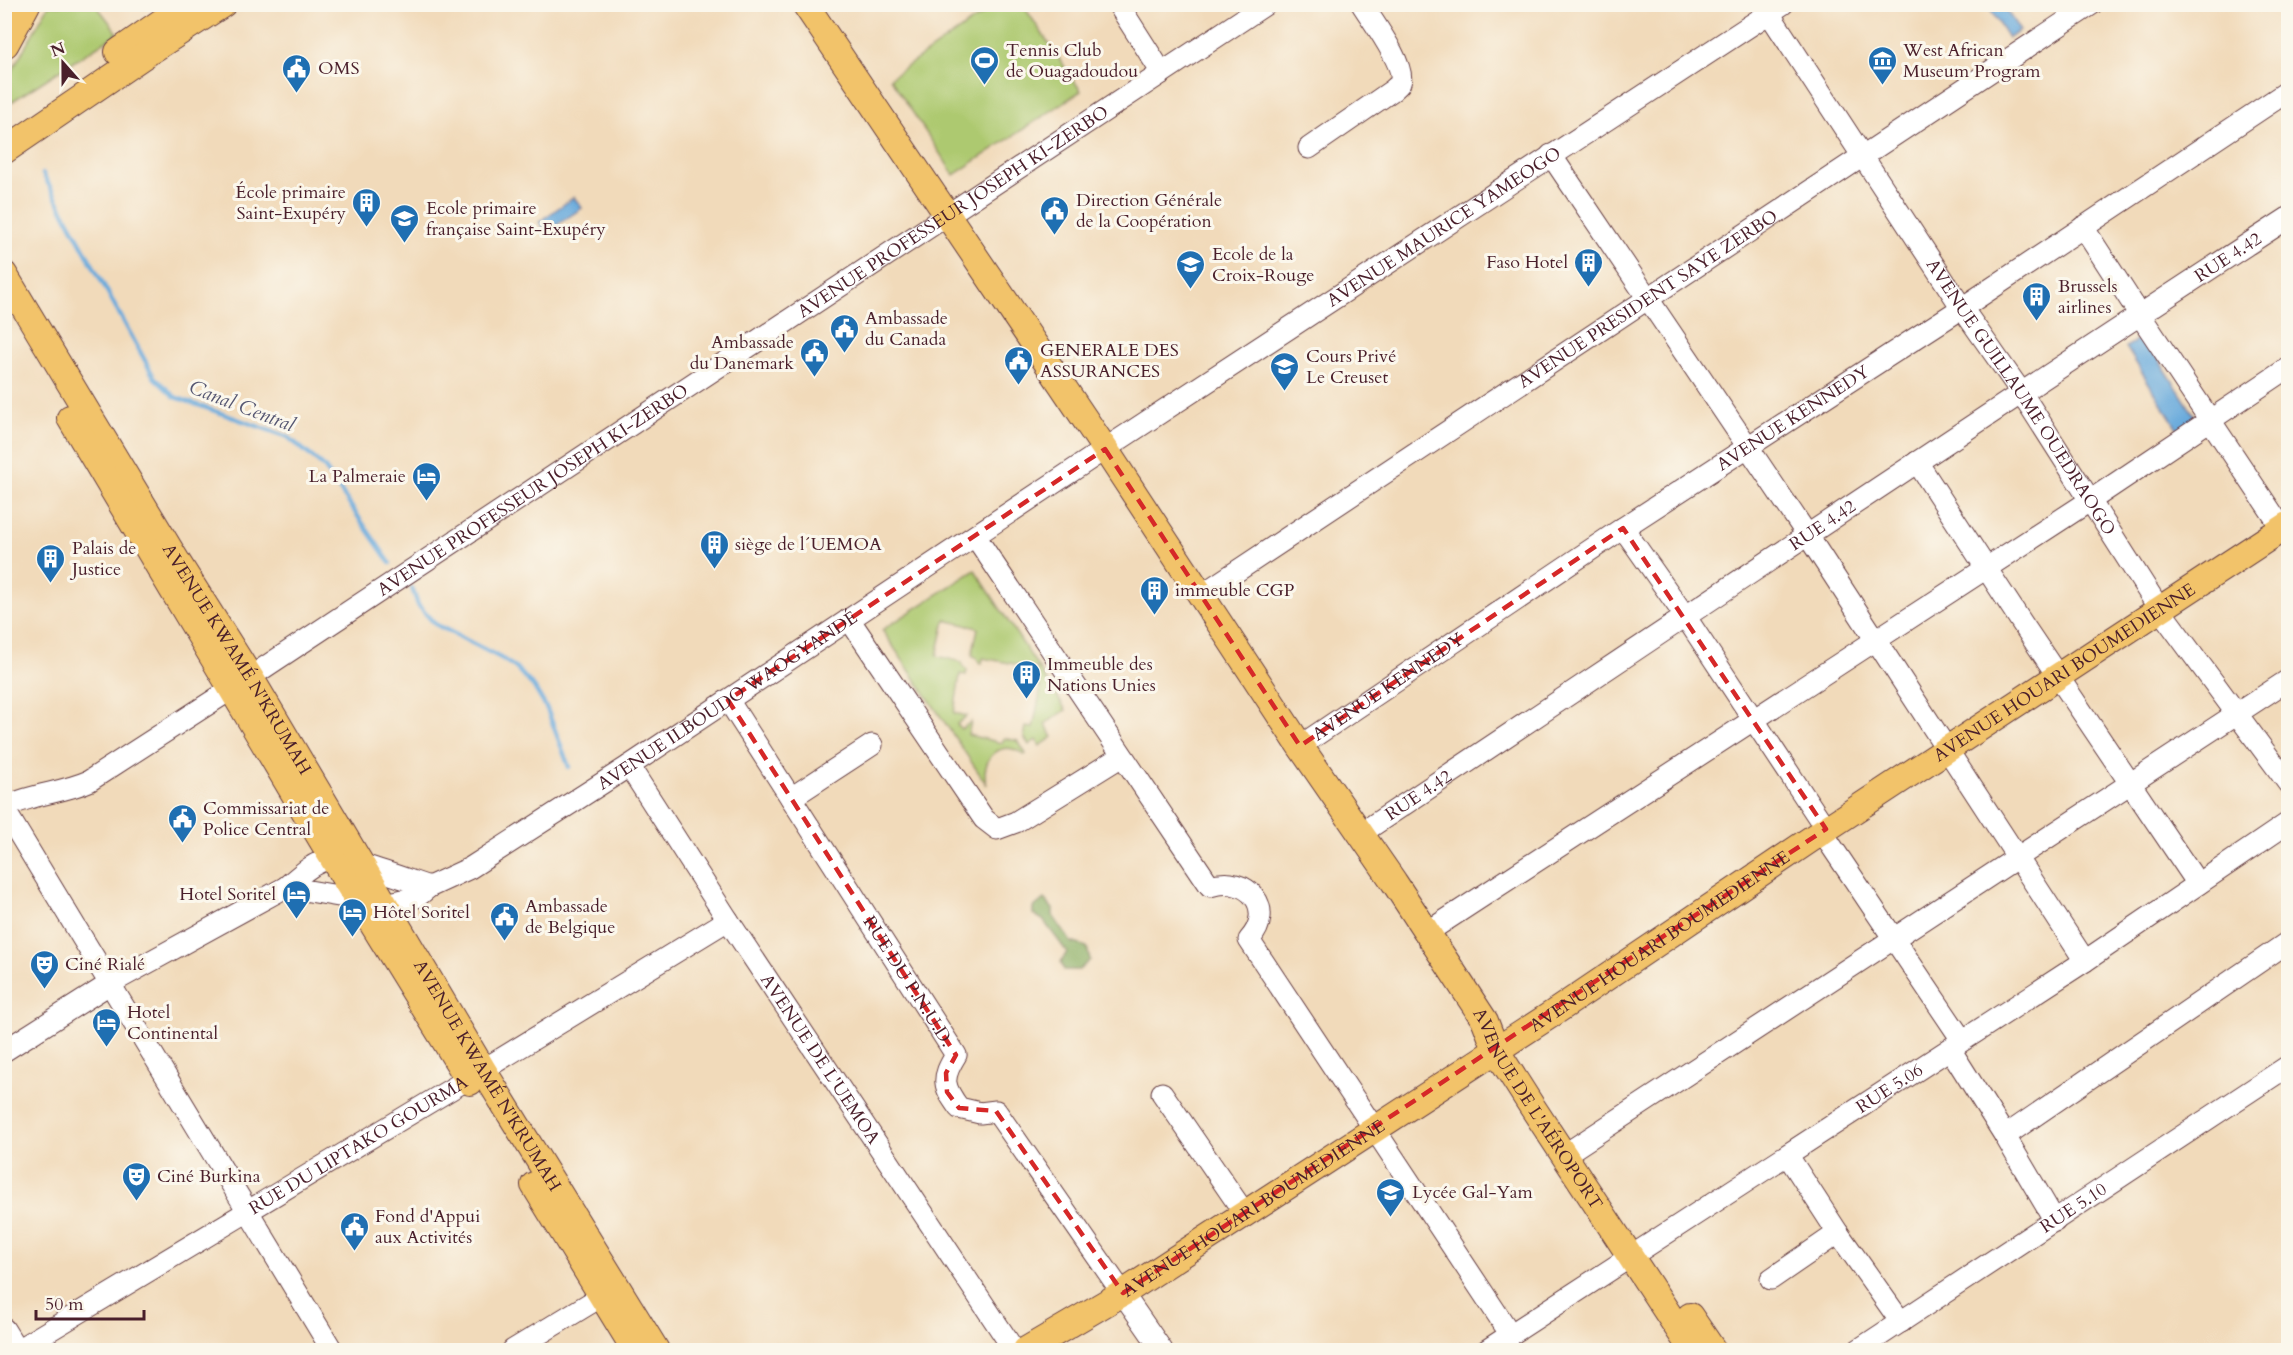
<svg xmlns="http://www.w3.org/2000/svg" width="2293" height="1355" font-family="Cardo,serif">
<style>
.green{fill:#adc96f;stroke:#7c744d;stroke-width:1.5}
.forest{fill:#8aad62;stroke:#6a6646;stroke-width:1.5}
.water{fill:#69aadc;stroke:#5a6484;stroke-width:1.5}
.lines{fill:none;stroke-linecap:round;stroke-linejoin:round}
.stream{stroke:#69aadc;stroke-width:4.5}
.minor-casing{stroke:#633b40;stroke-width:23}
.major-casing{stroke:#633b40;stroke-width:28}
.highway-casing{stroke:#633b40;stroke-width:32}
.minor{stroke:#fff;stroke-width:21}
.major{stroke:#f2c36a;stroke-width:26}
.highway{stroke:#f2c36a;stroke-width:30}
.marked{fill:none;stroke:#d62828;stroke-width:4.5;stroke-dasharray:12 8;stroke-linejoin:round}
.labels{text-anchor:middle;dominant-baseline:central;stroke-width:6;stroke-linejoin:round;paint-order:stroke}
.poi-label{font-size:18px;fill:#4a1f2b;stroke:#fbf7ec;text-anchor:start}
.street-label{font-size:18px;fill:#4a1f2b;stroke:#fbf7ec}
.water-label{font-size:20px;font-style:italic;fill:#565772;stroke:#fbf7ec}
</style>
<rect width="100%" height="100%" fill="#fbf7ec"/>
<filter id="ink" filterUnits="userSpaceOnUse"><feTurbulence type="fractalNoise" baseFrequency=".0167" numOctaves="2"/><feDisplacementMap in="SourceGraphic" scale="12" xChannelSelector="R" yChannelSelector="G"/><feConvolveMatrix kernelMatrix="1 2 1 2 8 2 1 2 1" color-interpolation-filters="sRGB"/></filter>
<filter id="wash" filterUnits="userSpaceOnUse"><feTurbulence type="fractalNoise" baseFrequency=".008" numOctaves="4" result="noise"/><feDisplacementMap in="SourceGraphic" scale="24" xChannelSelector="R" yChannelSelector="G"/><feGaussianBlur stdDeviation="1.35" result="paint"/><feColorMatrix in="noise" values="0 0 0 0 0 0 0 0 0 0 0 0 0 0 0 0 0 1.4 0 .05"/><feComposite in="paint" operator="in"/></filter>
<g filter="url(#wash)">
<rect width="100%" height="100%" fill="#f1daba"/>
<g class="green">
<polygon points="49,5 96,5 118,33 5,106 5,83"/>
<polygon points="996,5 1023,5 1081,91 954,175 890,78"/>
<path d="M975,570L1066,710L1045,724L1053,737L1040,746L1036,740L1029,745L1024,737L1026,727L1033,728L1041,688L1034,686L1037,668L983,658L982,663H979L977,658L972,655L978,628L945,620L937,656L962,662L963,667L967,670L966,675L960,674L954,713L967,716L957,724L961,729L971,722L968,735L1002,743L1004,738L1018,741L1026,754L1024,755C1002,736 978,760 987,785L882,630Z"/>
</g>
<polygon class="forest" points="1044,899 1053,909 1053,916 1071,942 1087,947 1090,960 1079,970 1064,970 1061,962 1067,952 1043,920 1033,914 1033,908"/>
<g class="water">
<polygon points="1991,5 2003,5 2020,31 2008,38 1988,6"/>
<polygon points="574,197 582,208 546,232 539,222"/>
<polygon points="2144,336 2198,421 2179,431 2126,347"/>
</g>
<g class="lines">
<g class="stream">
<polyline points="43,174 154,377 175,397 288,437 324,467 390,563"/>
<polyline points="412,588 418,605 435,624 501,658 516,668 534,687 547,709 569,767"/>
</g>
</g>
</g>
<g filter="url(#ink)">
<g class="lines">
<defs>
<g id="minor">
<polyline points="1118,4 1162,73"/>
<path id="s1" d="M1763,4L1962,308L2021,392L2160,610L2288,783"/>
<path d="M1309,148L1393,90C1395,88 1398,86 1400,83C1407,67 1371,19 1362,4"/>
<polyline points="1551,155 1808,536 2085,961"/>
<polyline points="2083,227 2140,315 2288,537"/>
<polyline points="1917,462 2022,623 2198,884"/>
<polyline points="1623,528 1685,616 1826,829"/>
<path d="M975,536L1210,886C1248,874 1277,909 1249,940L1511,1335"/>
<path id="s2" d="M1201,595L2092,4"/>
<polyline points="849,619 984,819 997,829 1016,822 1122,756"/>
<path id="s3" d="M728,700L956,1055C941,1079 943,1086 959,1108L980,1113L996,1111L1162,1350"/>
<path id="s4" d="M1300,746L1623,528L1962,308L2288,91"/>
<path id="s5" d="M629,766L728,920L1014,1350"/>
<polyline points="791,798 872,745"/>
<path id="s6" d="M4,808C30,794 62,793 89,781L250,677L1266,4"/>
<polyline points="4,809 332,1350"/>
<polyline points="1822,832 1962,1040"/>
<path id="s7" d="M1360,834C1669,628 1977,420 2288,218"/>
<path id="s8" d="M286,887L385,904L417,897L429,887L470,868L629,766L1105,449L1783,4"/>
<polyline points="1426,933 2091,500 2288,368"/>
<polyline points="1950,1049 2005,1136 2055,1221"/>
<path d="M4,1051L111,983L286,887C298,877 313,862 329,859C345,856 410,881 429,887"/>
<polyline points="1162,1093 1245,1214"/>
<polyline points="2005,1136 2288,942"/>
<polyline points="1564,1155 2288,680"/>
<polyline points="1788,1156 1838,1233 1901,1322"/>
<polyline points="1771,1279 1838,1233"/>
<polyline points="4,1329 17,1350"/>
<path id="s9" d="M17,1350L468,1079L728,920"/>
<polyline points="513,1350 615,1288"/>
<path id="s10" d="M1487,1350L2085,961L2288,823"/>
<path id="s11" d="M1858,1350L2288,1066"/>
</g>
<g id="major">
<path id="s12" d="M805,4L1105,449L1300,746L1394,882L1485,1021L1496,1050L1531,1105L1692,1350"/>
<polyline points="118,52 187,4"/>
<polyline points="4,151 152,50 223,4"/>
<path id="s13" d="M4,274L178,563L250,677L483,1070L656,1350"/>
<polyline points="70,418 348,884 470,1082"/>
<polyline points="534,1185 635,1350"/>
<polyline points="1690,1316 1713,1350"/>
<path id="s14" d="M1026,1350L1123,1293L1552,1014L1826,829L2288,525"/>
</g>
<polyline id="highway" points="4,43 25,4"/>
</defs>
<use href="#minor" class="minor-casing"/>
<use href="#major" class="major-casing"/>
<use href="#highway" class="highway-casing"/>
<use href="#minor" class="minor"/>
<use href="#major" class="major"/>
<use href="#highway" class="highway"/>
</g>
</g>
<path class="marked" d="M1105,449L1300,746L1623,528L1826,829L1123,1293L996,1111L959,1108L947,1092L946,1073L956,1055L728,700Z"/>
<defs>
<symbol id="stadium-pin" viewBox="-11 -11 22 30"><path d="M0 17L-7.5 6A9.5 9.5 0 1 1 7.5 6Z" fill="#1f6fb2" stroke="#fbf7ec"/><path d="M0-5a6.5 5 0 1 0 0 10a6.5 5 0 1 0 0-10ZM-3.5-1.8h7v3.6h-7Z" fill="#fff"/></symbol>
<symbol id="museum-pin" viewBox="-11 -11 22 30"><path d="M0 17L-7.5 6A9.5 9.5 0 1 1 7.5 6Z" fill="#1f6fb2" stroke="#fbf7ec"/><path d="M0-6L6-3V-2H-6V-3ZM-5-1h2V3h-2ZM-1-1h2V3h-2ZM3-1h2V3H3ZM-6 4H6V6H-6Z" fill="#fff"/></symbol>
<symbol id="civic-pin" viewBox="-11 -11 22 30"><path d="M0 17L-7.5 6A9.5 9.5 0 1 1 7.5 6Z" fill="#1f6fb2" stroke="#fbf7ec"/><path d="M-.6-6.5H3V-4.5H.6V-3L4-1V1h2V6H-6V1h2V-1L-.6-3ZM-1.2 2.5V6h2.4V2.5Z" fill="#fff"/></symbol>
<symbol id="building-pin" viewBox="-11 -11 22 30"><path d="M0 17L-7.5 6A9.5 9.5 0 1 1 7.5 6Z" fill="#1f6fb2" stroke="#fbf7ec"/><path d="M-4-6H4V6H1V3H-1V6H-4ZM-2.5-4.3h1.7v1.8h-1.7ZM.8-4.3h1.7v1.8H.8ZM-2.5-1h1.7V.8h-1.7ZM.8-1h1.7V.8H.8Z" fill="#fff"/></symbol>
<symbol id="school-pin" viewBox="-11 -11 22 30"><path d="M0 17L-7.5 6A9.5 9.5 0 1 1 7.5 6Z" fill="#1f6fb2" stroke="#fbf7ec"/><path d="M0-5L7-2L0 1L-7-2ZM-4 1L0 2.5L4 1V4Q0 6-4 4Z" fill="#fff"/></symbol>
<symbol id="hotel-pin" viewBox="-11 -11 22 30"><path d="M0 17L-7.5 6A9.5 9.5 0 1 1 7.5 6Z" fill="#1f6fb2" stroke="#fbf7ec"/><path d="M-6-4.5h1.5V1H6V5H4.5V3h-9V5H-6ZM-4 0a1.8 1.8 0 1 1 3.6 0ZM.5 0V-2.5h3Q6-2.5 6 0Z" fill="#fff"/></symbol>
<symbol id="theatre-pin" viewBox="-11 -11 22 30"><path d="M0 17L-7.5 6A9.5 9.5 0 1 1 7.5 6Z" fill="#1f6fb2" stroke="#fbf7ec"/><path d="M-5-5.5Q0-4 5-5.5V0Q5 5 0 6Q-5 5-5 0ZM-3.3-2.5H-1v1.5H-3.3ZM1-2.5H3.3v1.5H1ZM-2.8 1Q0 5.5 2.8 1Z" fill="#fff"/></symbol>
</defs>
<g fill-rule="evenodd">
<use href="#stadium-pin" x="968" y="44" width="33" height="45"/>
<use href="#museum-pin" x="1866" y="44" width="33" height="45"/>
<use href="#civic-pin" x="280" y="52" width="33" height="45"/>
<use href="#building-pin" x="350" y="186" width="33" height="45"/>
<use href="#civic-pin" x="1038" y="194" width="33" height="45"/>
<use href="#school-pin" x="388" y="202" width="33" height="45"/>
<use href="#building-pin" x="1572" y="246" width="33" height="45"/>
<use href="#school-pin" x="1174" y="248" width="33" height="45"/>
<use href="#building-pin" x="2020" y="280" width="33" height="45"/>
<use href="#civic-pin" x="828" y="312" width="33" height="45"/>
<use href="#civic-pin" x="798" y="336" width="33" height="45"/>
<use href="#civic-pin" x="1002" y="344" width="33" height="45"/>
<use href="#school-pin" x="1268" y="350" width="33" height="45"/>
<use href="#hotel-pin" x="410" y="460" width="33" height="45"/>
<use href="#building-pin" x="698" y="528" width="33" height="45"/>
<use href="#building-pin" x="34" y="542" width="33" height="45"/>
<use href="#building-pin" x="1138" y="574" width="33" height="45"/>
<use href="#building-pin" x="1010" y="658" width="33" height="45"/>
<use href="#civic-pin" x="166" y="802" width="33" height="45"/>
<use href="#hotel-pin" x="280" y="878" width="33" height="45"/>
<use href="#hotel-pin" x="336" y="896" width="33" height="45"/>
<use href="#civic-pin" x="488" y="900" width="33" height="45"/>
<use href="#theatre-pin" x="28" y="948" width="33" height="45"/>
<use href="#hotel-pin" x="90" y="1006" width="33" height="45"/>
<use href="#theatre-pin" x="120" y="1160" width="33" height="45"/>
<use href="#school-pin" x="1374" y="1176" width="33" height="45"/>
<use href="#civic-pin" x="338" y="1210" width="33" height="45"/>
</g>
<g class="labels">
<g class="poi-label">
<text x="1006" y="50">Tennis Club<tspan x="1006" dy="21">de Ouagadoudou</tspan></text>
<text x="1903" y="50">West African<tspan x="1903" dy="21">Museum Program</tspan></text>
<text x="318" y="68">OMS</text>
<text x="346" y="192" text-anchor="end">École primaire<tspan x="346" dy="21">Saint-Exupéry</tspan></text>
<text x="1076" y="200">Direction Générale<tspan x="1076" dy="21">de la Coopération</tspan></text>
<text x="426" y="208">Ecole primaire<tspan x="426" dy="21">française Saint-Exupéry</tspan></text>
<text x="1212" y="254">Ecole de la<tspan x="1212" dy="21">Croix-Rouge</tspan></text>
<text x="1568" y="262" text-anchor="end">Faso Hotel</text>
<text x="2058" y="286">Brussels<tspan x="2058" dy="21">airlines</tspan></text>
<text x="865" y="318">Ambassade<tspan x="865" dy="21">du Canada</tspan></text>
<text x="794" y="342" text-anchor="end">Ambassade<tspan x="794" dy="21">du Danemark</tspan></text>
<text x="1040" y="350">GENERALE DES<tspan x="1040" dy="21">ASSURANCES</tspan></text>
<text x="1306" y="356">Cours Privé<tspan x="1306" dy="21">Le Creuset</tspan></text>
<text x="406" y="476" text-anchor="end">La Palmeraie</text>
<text x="735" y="544">siège de l´UEMOA</text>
<text x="72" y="548">Palais de<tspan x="72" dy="21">Justice</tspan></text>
<text x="1175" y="590">immeuble CGP</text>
<text x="1047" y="664">Immeuble des<tspan x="1047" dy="21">Nations Unies</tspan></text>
<text x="203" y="808">Commissariat de<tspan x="203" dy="21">Police Central</tspan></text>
<text x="276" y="894" text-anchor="end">Hotel Soritel</text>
<text x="525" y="906">Ambassade<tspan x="525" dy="21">de Belgique</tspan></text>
<text x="373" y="912">Hôtel Soritel</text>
<text x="65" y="964">Ciné Rialé</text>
<text x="127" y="1012">Hotel<tspan x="127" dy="21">Continental</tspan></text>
<text x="157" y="1176">Ciné Burkina</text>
<text x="1412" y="1192">Lycée Gal-Yam</text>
<text x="375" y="1216">Fond d'Appui<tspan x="375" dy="21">aux Activités</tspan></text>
</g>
<g class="street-label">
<text stroke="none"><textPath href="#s6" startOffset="1124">AVENUE PROFESSEUR JOSEPH KI-ZERBO</textPath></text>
<text stroke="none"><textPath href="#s8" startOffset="1360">AVENUE MAURICE YAMEOGO</textPath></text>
<text stroke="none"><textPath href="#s7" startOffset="1042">RUE 4.42</textPath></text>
<text stroke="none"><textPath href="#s2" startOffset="536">AVENUE PRESIDENT SAYE ZERBO</textPath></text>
<text stroke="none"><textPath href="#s1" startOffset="470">AVENUE GUILLAUME OUEDRAOGO</textPath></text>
<text stroke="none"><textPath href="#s4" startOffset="592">AVENUE KENNEDY</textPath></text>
<text stroke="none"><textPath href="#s6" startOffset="620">AVENUE PROFESSEUR JOSEPH KI-ZERBO</textPath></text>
<text stroke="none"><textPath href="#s7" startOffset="556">RUE 4.42</textPath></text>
<text stroke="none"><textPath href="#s13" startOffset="450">AVENUE KWAMÉ N'KRUMAH</textPath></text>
<text stroke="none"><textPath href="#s14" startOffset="1240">AVENUE HOUARI BOUMEDIENNE</textPath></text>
<text stroke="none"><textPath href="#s4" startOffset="106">AVENUE KENNEDY</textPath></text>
<text stroke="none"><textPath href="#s8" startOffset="501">AVENUE ILBOUDO WAOGYANDÉ</textPath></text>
<text stroke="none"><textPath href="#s7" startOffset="70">RUE 4.42</textPath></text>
<text stroke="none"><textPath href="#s14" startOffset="754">AVENUE HOUARI BOUMEDIENNE</textPath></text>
<text stroke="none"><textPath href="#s3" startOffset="334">RUE DU P.N.U.D.</textPath></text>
<text stroke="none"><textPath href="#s5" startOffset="350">AVENUE DE L'UEMOA</textPath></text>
<text stroke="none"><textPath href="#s13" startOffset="936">AVENUE KWAMÉ N'KRUMAH</textPath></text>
<text stroke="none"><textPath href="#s10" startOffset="480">RUE 5.06</textPath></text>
<text stroke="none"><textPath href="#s12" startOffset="1326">AVENUE DE L'AÉROPORT</textPath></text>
<text stroke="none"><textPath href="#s9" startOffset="398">RUE DU LIPTAKO GOURMA</textPath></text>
<text stroke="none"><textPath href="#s14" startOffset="268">AVENUE HOUARI BOUMEDIENNE</textPath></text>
<text stroke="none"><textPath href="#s11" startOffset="258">RUE 5.10</textPath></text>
</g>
<g class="water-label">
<text transform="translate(242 406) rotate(21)">Canal Central</text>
</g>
</g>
<rect width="2293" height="1355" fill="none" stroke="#fbf7ec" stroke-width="24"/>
<g transform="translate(63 63) rotate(339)" stroke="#fbf7ec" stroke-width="4.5" paint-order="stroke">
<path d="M0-4.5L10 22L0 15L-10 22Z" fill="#4a1f2b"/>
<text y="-9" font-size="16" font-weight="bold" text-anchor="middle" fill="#4a1f2b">N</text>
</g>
<path d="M36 1310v9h108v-9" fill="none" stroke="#4a1f2b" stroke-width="3"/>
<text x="45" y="1310" font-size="18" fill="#4a1f2b" stroke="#fbf7ec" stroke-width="4.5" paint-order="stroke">50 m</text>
</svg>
